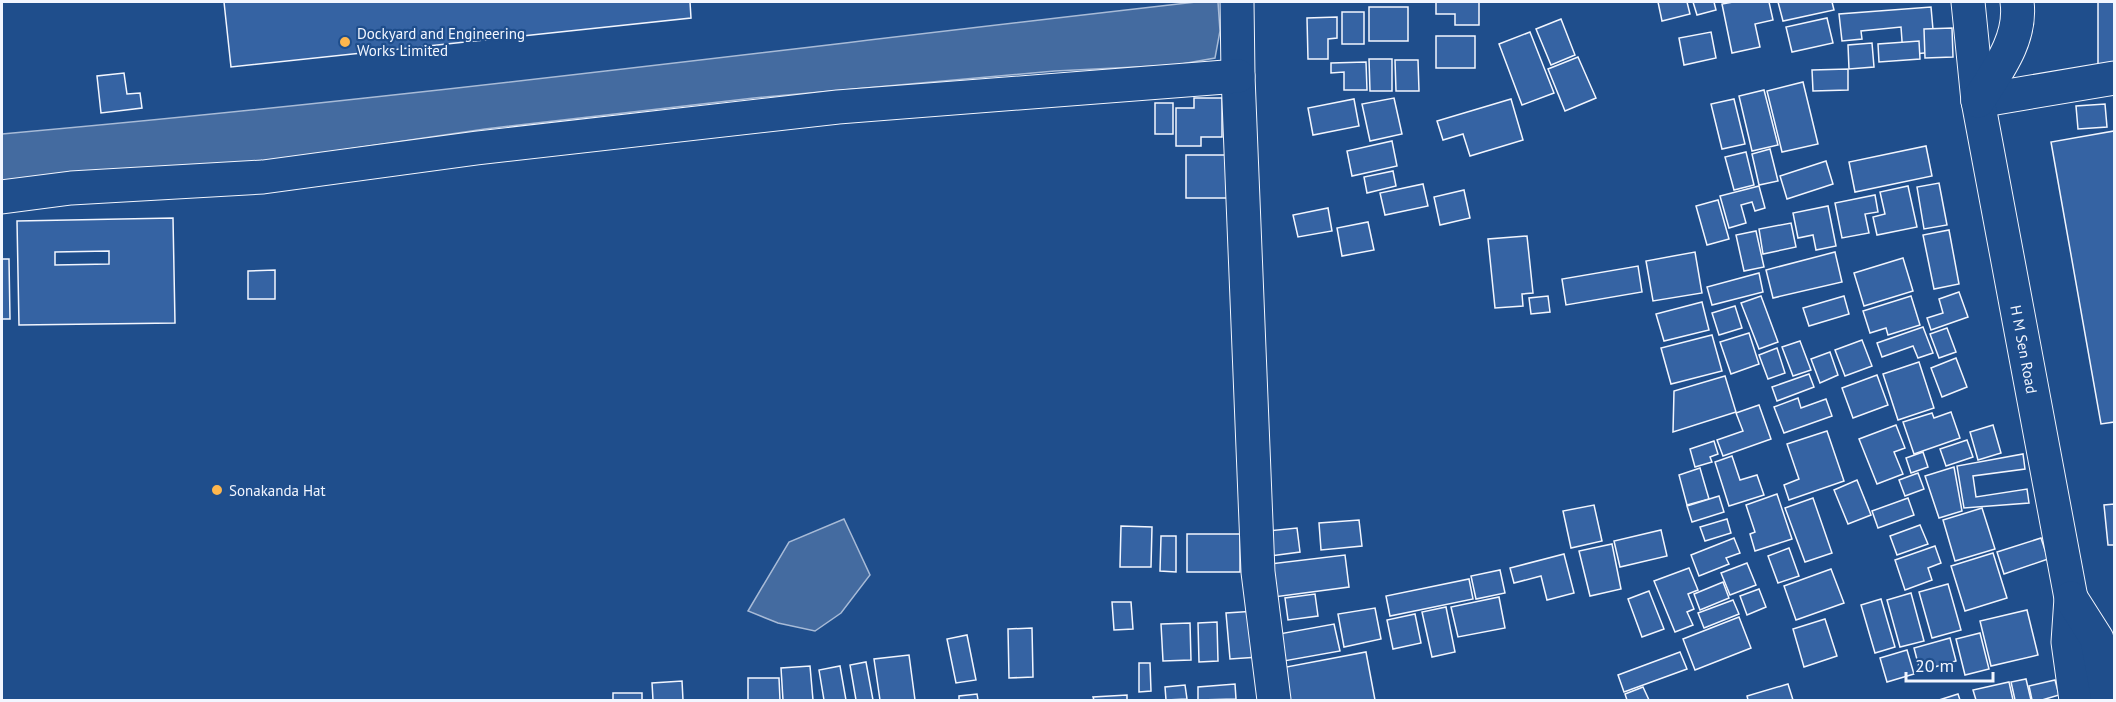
<svg xmlns="http://www.w3.org/2000/svg" width="2116" height="702" font-family="'PT Sans',sans-serif">
<style>
.water{fill:#446ba0;stroke:#a8bbd7;stroke-width:1.5}
.building{fill:#3563a3;stroke:#f2f6ff;stroke-width:1.5;fill-rule:evenodd}
.lines{fill:none;stroke-linecap:round;stroke-linejoin:round}
.minor-casing{stroke:#f2f6ff;stroke-width:35}
.major-casing{stroke:#f2f6ff;stroke-width:35}
.minor{stroke:#1f4e8c;stroke-width:33}
.major{stroke:#1f4e8c;stroke-width:33}
.poi-dot{fill:#ffb74d;stroke:#1f4e8c;stroke-width:2}
.labels{text-anchor:middle;dominant-baseline:central;stroke-width:4.5;stroke-linejoin:round;paint-order:stroke}
.poi-label{font-size:15px;fill:#f2f6ff;stroke:#1f4e8c;text-anchor:start}
.street-label{font-size:15px;fill:#f2f6ff;stroke:#1f4e8c}
</style>
<rect width="100%" height="100%" fill="#1f4e8c"/>
<g class="water">
<path d="M1196,2H1218L1220,31L1215,58L1176,65L1055,71L754,98L485,129L274,160L66,175L2,185V134C401,99 798,47 1196,2Z"/>
<polygon points="844,519 870,575 841,613 815,631 778,623 748,611 789,542"/>
</g>
<g class="building">
<polygon points="224,2 690,2 691,18 231,67"/>
<polygon points="1436,2 1479,2 1479,25 1455,25 1455,14 1436,14"/>
<polygon points="1658,2 1687,2 1690,14 1662,21"/>
<polygon points="1693,2 1714,2 1716,10 1697,15"/>
<polygon points="1733,2 1769,2 1773,20 1755,24 1760,47 1732,53 1722,4"/>
<polygon points="1778,2 1832,2 1834,10 1783,21"/>
<rect x="2098" y="2" width="16" height="67"/>
<rect x="1369" y="7" width="39" height="34"/>
<polygon points="1931,7 1935,52 1903,55 1901,27 1861,31 1862,39 1842,41 1839,14"/>
<rect x="1342" y="12" width="22" height="32"/>
<polygon points="1337,17 1337,38 1328,39 1328,59 1308,59 1307,18"/>
<polygon points="1827,18 1833,43 1792,52 1786,27"/>
<polygon points="1561,19 1575,55 1551,65 1536,29"/>
<polygon points="1952,28 1953,57 1925,58 1924,29"/>
<polygon points="1530,32 1554,93 1522,105 1499,44"/>
<polygon points="1711,32 1716,58 1684,65 1679,38"/>
<rect x="1436" y="36" width="39" height="32"/>
<polygon points="1919,41 1920,59 1879,62 1878,44"/>
<polygon points="1872,43 1874,67 1849,69 1848,45"/>
<polygon points="1578,57 1596,98 1565,111 1548,69"/>
<polygon points="1369,59 1392,59 1392,91 1370,91"/>
<polygon points="1395,60 1418,60 1419,91 1396,91"/>
<polygon points="1366,62 1367,90 1344,90 1344,72 1331,73 1331,63"/>
<polygon points="1848,69 1848,90 1813,91 1812,70"/>
<polygon points="124,73 127,94 140,93 142,108 101,113 97,76"/>
<polygon points="1803,82 1818,144 1782,152 1767,91"/>
<polygon points="1764,90 1778,145 1752,151 1739,96"/>
<polygon points="1194,98 1222,98 1222,137 1201,137 1201,146 1176,146 1176,108 1194,108"/>
<polygon points="1394,98 1402,134 1370,141 1362,104"/>
<polygon points="1354,99 1359,126 1313,135 1308,108"/>
<polygon points="1511,99 1523,140 1470,156 1463,134 1443,140 1437,121"/>
<polygon points="1734,99 1745,144 1722,149 1711,104"/>
<rect x="1155" y="103" width="18" height="31"/>
<polygon points="2105,104 2107,127 2078,129 2076,106"/>
<polygon points="2114,131 2114,422 2101,424 2051,142"/>
<polygon points="1392,141 1397,166 1352,176 1347,151"/>
<polygon points="1926,146 1932,176 1855,192 1849,162"/>
<polygon points="1770,149 1778,181 1759,185 1752,154"/>
<polygon points="1746,152 1754,185 1734,190 1725,157"/>
<rect x="1186" y="155" width="44" height="43"/>
<polygon points="1826,161 1833,184 1787,199 1780,176"/>
<polygon points="1393,171 1396,186 1367,193 1364,177"/>
<polygon points="1939,183 1947,225 1924,229 1917,187"/>
<polygon points="1423,184 1428,206 1385,215 1380,193"/>
<polygon points="1759,186 1765,208 1755,211 1752,202 1741,205 1746,223 1729,228 1720,196"/>
<polygon points="1908,186 1917,227 1877,235 1873,217 1885,214 1880,192"/>
<polygon points="1464,190 1470,218 1440,225 1434,197"/>
<polygon points="1875,195 1878,212 1865,214 1869,233 1842,238 1835,203"/>
<polygon points="1718,200 1729,239 1707,245 1696,206"/>
<polygon points="1828,206 1836,246 1816,250 1813,235 1798,238 1793,213"/>
<polygon points="1328,208 1332,231 1298,237 1293,215"/>
<path d="M173,218L175,323L19,325L17,221ZM109,251V264L55,265V252Z"/>
<polygon points="1368,222 1374,250 1342,256 1337,228"/>
<polygon points="1791,223 1796,247 1763,254 1759,229"/>
<polygon points="1949,230 1959,284 1934,289 1923,235"/>
<polygon points="1756,231 1764,267 1744,271 1736,235"/>
<polygon points="1527,236 1533,293 1522,294 1523,306 1495,308 1488,239"/>
<polygon points="1695,252 1702,293 1653,301 1646,261"/>
<polygon points="1835,252 1842,282 1773,298 1766,270"/>
<polygon points="1903,258 1913,291 1864,306 1854,273"/>
<polygon points="2,259 9,259 10,319 2,319"/>
<polygon points="1638,266 1642,292 1566,305 1562,279"/>
<polygon points="275,270 275,299 248,299 248,271"/>
<polygon points="1759,273 1763,292 1712,305 1707,287"/>
<polygon points="1959,292 1968,317 1931,330 1927,318 1943,313 1939,299"/>
<polygon points="1548,296 1550,312 1531,314 1529,298"/>
<polygon points="1761,296 1778,342 1759,349 1741,303"/>
<polygon points="1844,296 1849,314 1809,326 1803,308"/>
<polygon points="1911,296 1920,325 1888,335 1886,328 1870,333 1863,311"/>
<polygon points="1702,302 1709,330 1664,341 1656,314"/>
<polygon points="1735,306 1742,328 1719,335 1712,313"/>
<polygon points="1923,327 1933,353 1918,358 1913,346 1882,357 1877,343"/>
<polygon points="1947,328 1956,352 1939,358 1930,334"/>
<polygon points="1749,333 1759,364 1731,374 1720,342"/>
<polygon points="1712,335 1722,371 1671,384 1661,348"/>
<polygon points="1862,340 1872,366 1845,376 1835,350"/>
<polygon points="1800,341 1811,370 1793,376 1782,347"/>
<polygon points="1777,348 1785,373 1768,379 1759,355"/>
<polygon points="1830,352 1838,375 1820,383 1811,359"/>
<polygon points="1956,358 1967,387 1942,397 1931,368"/>
<polygon points="1919,362 1934,408 1898,420 1883,374"/>
<polygon points="1809,374 1814,387 1777,401 1772,387"/>
<polygon points="1877,375 1888,405 1853,418 1842,388"/>
<polygon points="1725,376 1736,412 1673,432 1674,391"/>
<polygon points="1798,398 1801,408 1826,399 1832,416 1784,433 1774,407"/>
<polygon points="1759,405 1771,439 1723,456 1717,440 1743,431 1736,413"/>
<polygon points="1951,412 1960,438 1914,454 1903,422 1932,413 1934,418"/>
<polygon points="1896,425 1905,448 1894,452 1903,474 1877,484 1859,439"/>
<polygon points="1993,425 2001,453 1978,460 1970,432"/>
<polygon points="1827,431 1844,481 1789,500 1784,485 1799,479 1787,444"/>
<polygon points="1967,440 1973,457 1946,466 1940,449"/>
<polygon points="1714,441 1718,454 1710,457 1712,462 1695,467 1690,449"/>
<polygon points="1923,452 1928,467 1911,473 1906,458"/>
<polygon points="2023,454 2025,469 1973,476 1976,497 2027,489 2029,503 1964,508 1957,466"/>
<polygon points="1732,456 1740,480 1757,475 1764,495 1729,506 1715,462"/>
<polygon points="1954,467 1962,511 1939,518 1925,476"/>
<polygon points="1700,468 1709,499 1687,505 1679,475"/>
<polygon points="1918,473 1924,489 1905,496 1899,480"/>
<polygon points="1857,480 1871,515 1848,524 1834,490"/>
<polygon points="1777,494 1792,539 1755,551 1750,534 1755,532 1746,505"/>
<polygon points="1719,496 1724,512 1692,522 1687,506"/>
<polygon points="1813,498 1832,553 1805,562 1785,508"/>
<polygon points="1908,498 1914,515 1878,528 1872,511"/>
<polygon points="2114,504 2114,545 2108,545 2104,505"/>
<polygon points="1594,505 1602,541 1571,548 1563,511"/>
<polygon points="1982,508 1995,549 1955,561 1943,520"/>
<polygon points="1727,519 1731,533 1705,541 1700,527"/>
<polygon points="1359,520 1362,546 1321,550 1319,523"/>
<polygon points="1920,525 1928,544 1897,555 1890,536"/>
<polygon points="1121,526 1152,527 1151,567 1120,567"/>
<polygon points="1297,528 1300,552 1270,556 1267,531"/>
<polygon points="1661,530 1667,556 1620,567 1614,541"/>
<rect x="1187" y="534" width="53" height="38"/>
<polygon points="1161,536 1176,536 1176,572 1160,571"/>
<polygon points="1734,538 1740,553 1726,558 1729,564 1699,576 1691,555"/>
<polygon points="2041,538 2048,559 2004,574 1997,552"/>
<polygon points="1612,544 1621,589 1590,596 1579,551"/>
<polygon points="1935,546 1941,563 1928,568 1932,580 1905,590 1895,560"/>
<polygon points="1789,548 1799,576 1778,583 1768,556"/>
<polygon points="1993,553 2007,598 1965,611 1951,566"/>
<polygon points="1564,554 1574,593 1547,600 1541,576 1514,583 1510,568"/>
<polygon points="1345,555 1349,587 1274,597 1269,564"/>
<polygon points="1747,563 1756,585 1730,595 1721,573"/>
<polygon points="1689,568 1698,590 1688,594 1694,609 1687,612 1693,625 1675,632 1654,581"/>
<polygon points="1831,569 1844,603 1796,620 1784,586"/>
<polygon points="1500,570 1505,593 1476,599 1471,576"/>
<polygon points="1469,579 1473,599 1390,616 1386,596"/>
<polygon points="1723,582 1729,598 1700,610 1694,594"/>
<polygon points="1948,584 1961,630 1932,638 1919,592"/>
<polygon points="1759,589 1766,607 1747,615 1740,596"/>
<polygon points="1649,591 1664,629 1642,637 1628,599"/>
<polygon points="1911,593 1924,641 1900,647 1887,600"/>
<polygon points="1315,594 1318,616 1288,620 1285,598"/>
<polygon points="1499,597 1505,628 1458,637 1451,607"/>
<polygon points="1881,599 1895,647 1875,653 1861,605"/>
<polygon points="1733,600 1739,614 1704,628 1698,613"/>
<polygon points="1112,602 1131,602 1133,629 1114,630"/>
<polygon points="1446,607 1455,652 1432,657 1422,612"/>
<polygon points="1375,608 1381,639 1344,647 1338,614"/>
<polygon points="2027,610 2038,655 1991,666 1980,621"/>
<polygon points="1256,611 1259,657 1230,659 1226,613"/>
<polygon points="1415,614 1421,643 1393,649 1387,620"/>
<polygon points="1739,617 1751,648 1695,670 1683,639"/>
<polygon points="1825,619 1837,656 1804,667 1793,629"/>
<polygon points="1217,622 1218,661 1199,662 1198,623"/>
<polygon points="1190,623 1191,660 1163,661 1161,624"/>
<polygon points="1334,624 1340,651 1284,661 1279,634"/>
<polygon points="1032,628 1033,677 1009,678 1008,629"/>
<polygon points="1980,633 1989,669 1965,675 1956,639"/>
<polygon points="967,635 976,680 956,683 947,639"/>
<polygon points="1950,638 1956,661 1920,671 1914,648"/>
<polygon points="1907,650 1914,674 1887,682 1880,658"/>
<polygon points="1366,652 1375,700 1287,700 1281,668"/>
<polygon points="1680,652 1687,669 1624,692 1618,675"/>
<polygon points="909,655 915,700 880,700 874,659"/>
<polygon points="866,662 873,700 856,700 850,665"/>
<polygon points="1139,663 1150,663 1151,691 1139,692"/>
<polygon points="810,666 813,700 783,700 781,668"/>
<polygon points="840,666 846,700 824,700 819,670"/>
<polygon points="748,678 779,678 780,700 748,700"/>
<polygon points="2026,679 2031,700 2015,700 2011,682"/>
<polygon points="2055,680 2059,695 2042,700 2032,700 2029,686"/>
<polygon points="682,681 683,700 653,700 652,683"/>
<polygon points="2009,682 2013,700 1976,700 1973,690"/>
<polygon points="1235,684 1236,699 1198,700 1198,687"/>
<polygon points="1788,684 1793,700 1748,700 1747,696"/>
<polygon points="1185,685 1187,699 1166,700 1165,687"/>
<polygon points="1643,687 1649,700 1627,700 1625,694"/>
<rect x="613" y="693" width="29" height="7"/>
<polygon points="977,694 978,700 959,700 959,696"/>
<polygon points="1958,694 1960,700 1939,700"/>
<polygon points="1127,695 1127,700 1094,700 1093,697"/>
</g>
<g class="lines">
<defs>
<g id="minor">
<polyline points="1237,2 1238,76 1258,572 1274,700"/>
<polyline points="1978,101 2114,78"/>
<polyline points="2,197 71,188 263,177 477,148 838,107 1238,76"/>
</g>
<g id="major">
<path id="s1" d="M1968,2L1978,101L2071,598L2068,642L2076,700"/>
<path d="M1978,101C1997,71 2022,39 2017,2"/>
<polyline points="2071,598 2097,639 2108,700"/>
</g>
</defs>
<use href="#minor" class="minor-casing"/>
<use href="#major" class="major-casing"/>
<use href="#minor" class="minor"/>
<use href="#major" class="major"/>
</g>
<g class="poi-dot">
<circle cx="345" cy="42" r="6"/>
<circle cx="217" cy="490" r="6"/>
</g>
<g class="labels">
<g class="poi-label">
<text x="357" y="33">Dockyard and Engineering<tspan x="357" dy="17">Works Limited</tspan></text>
<text x="229" y="490">Sonakanda Hat</text>
</g>
<g class="street-label">
<text stroke="none"><textPath href="#s1" startOffset="352">H M Sen Road</textPath></text>
</g>
</g>
<rect width="2116" height="702" fill="none" stroke="#f2f6ff" stroke-width="6"/>
<path d="M1906 672v9h87v-9" fill="none" stroke="#f2f6ff" stroke-width="3"/>
<text x="1915" y="672" font-size="18" fill="#f2f6ff" stroke="#1f4e8c" stroke-width="4.5" paint-order="stroke">20 m</text>
</svg>
